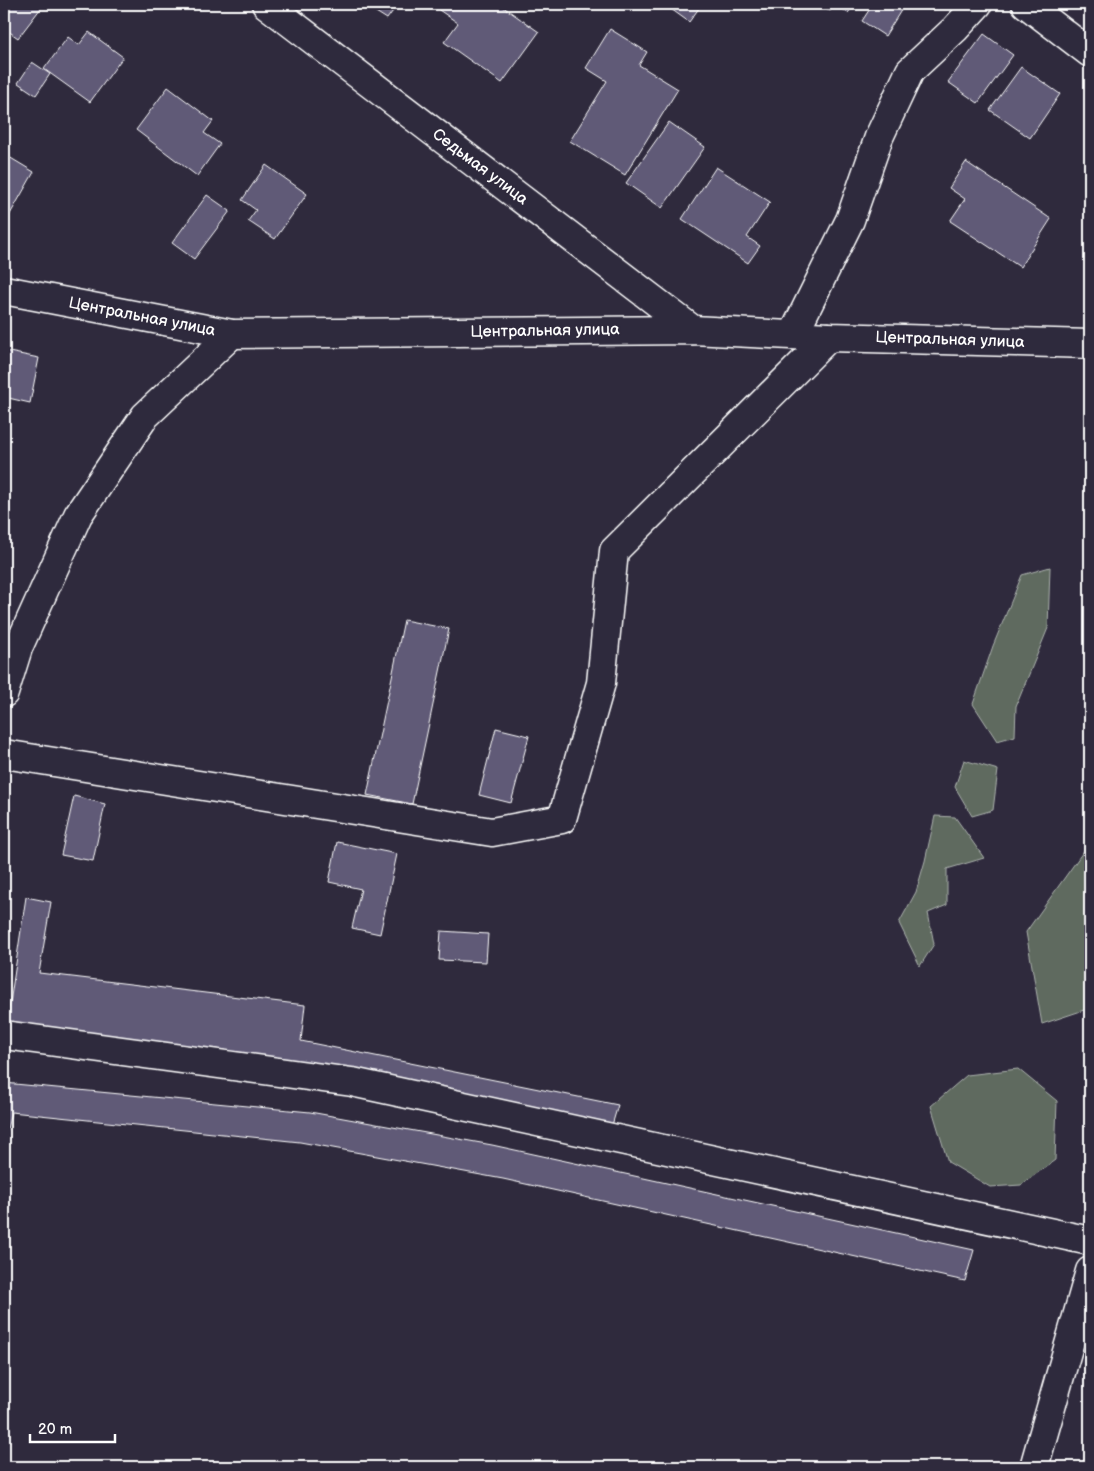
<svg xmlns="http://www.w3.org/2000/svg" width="1094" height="1471" font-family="'Balsamiq Sans',sans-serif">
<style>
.green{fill:#5e6a5f;stroke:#aeb4af}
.building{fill:#605a77;stroke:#fff}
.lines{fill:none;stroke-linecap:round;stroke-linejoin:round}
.minor-casing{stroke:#fff;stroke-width:31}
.major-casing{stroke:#fff;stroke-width:31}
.minor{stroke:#2f2a3d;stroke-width:28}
.major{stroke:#2f2a3d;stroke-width:28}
.labels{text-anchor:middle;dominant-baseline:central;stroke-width:4;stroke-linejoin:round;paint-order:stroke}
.street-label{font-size:16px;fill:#fff;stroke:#2f2a3d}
</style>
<rect width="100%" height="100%" fill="#2f2a3d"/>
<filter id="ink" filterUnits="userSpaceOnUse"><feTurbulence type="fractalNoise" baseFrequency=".02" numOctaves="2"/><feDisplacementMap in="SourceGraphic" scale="10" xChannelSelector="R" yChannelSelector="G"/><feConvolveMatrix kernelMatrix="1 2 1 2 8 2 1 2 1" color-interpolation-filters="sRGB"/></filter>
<g filter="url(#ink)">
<g class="green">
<polygon points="1050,567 1048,628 1016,706 1015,736 997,741 973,704 993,646 1022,575"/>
<polygon points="964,760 998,770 993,810 972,816 955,787"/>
<polygon points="935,816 955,817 984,858 947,869 947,905 928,913 934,944 920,966 899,923 916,892 925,861"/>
<polygon points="1090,842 1090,1008 1042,1024 1026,932"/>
<polygon points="1018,1069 1057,1101 1055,1160 1021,1185 990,1187 948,1162 931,1106 967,1075"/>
</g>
<g class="building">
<polygon points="4,4 44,4 18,38 4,28"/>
<polygon points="370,4 398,4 387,19 368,7"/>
<polygon points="444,4 499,4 539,32 502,83 444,42 458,23 439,10"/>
<polygon points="664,4 702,4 689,22"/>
<polygon points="821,4 835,4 830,11"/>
<polygon points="836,4 855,4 848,13"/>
<polygon points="873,4 905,4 885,36 862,21"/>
<polygon points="610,29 647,52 639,65 678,89 625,175 570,141 607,81 586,68"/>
<polygon points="89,32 123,57 90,102 44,69 68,37 79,45"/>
<polygon points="984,34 1013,55 978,103 948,82"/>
<polygon points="32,62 50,74 36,95 18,83"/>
<polygon points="1021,67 1060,94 1030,138 990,110"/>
<polygon points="168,87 213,121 204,133 220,144 197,176 136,130"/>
<polygon points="669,122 705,147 662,208 626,183"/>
<polygon points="4,154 34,172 9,216 4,213"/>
<polygon points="966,162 1051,219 1020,267 950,221 965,199 949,188"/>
<polygon points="266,165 307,194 275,239 248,221 256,210 242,200"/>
<polygon points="716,167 770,202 747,237 760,246 748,263 682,219"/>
<polygon points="207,195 230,211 194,259 172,243"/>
<polygon points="4,351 39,358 30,403 4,397"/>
<polygon points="404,620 449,629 412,804 367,795"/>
<polygon points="496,728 529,736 511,803 479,795"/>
<polygon points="74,796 105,804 93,861 61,855"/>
<polygon points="337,842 397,854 380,934 352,928 361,889 329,882"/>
<polygon points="26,897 51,902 39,973 305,1005 301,1041 618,1105 610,1132 7,1023"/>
<polygon points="441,931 488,934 486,962 439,960"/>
<polygon points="4,1083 310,1112 492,1145 974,1250 965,1281 503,1179 300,1142 11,1112 5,1138 4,1138"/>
</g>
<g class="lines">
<defs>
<g id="minor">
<polyline points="266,4 693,330"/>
<polyline points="1026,4 1090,53"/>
<polyline points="4,290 232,334 693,330 829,337 1090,344"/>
<polyline points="793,335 850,220 879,137 910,71 955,29 978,4"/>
<polyline points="4,693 18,648 78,515 145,416 232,334"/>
<polyline points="4,754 492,832 562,819 601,683 614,551 829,337"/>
<polyline points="4,1035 352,1082 1090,1241"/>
</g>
<polyline id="major" points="1034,1467 1090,1271"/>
</defs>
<use href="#minor" class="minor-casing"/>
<use href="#major" class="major-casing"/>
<use href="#minor" class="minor"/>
<use href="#major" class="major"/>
</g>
</g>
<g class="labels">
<g class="street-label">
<text transform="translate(480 167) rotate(37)">Седьмая улица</text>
<text transform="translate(142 317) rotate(11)">Центральная улица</text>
<text transform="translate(545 331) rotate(-1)">Центральная улица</text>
<text transform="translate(950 340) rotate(2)">Центральная улица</text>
</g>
</g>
<rect width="1094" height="1471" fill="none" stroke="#2f2a3d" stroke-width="20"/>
<rect x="10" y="10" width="1074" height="1451" fill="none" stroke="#fff" stroke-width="2" filter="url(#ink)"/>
<path d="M30 1434v8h85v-8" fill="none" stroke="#ffffff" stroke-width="2.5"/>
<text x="38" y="1434" font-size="15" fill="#ffffff" stroke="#2f2a3d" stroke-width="4" paint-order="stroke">20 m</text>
</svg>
